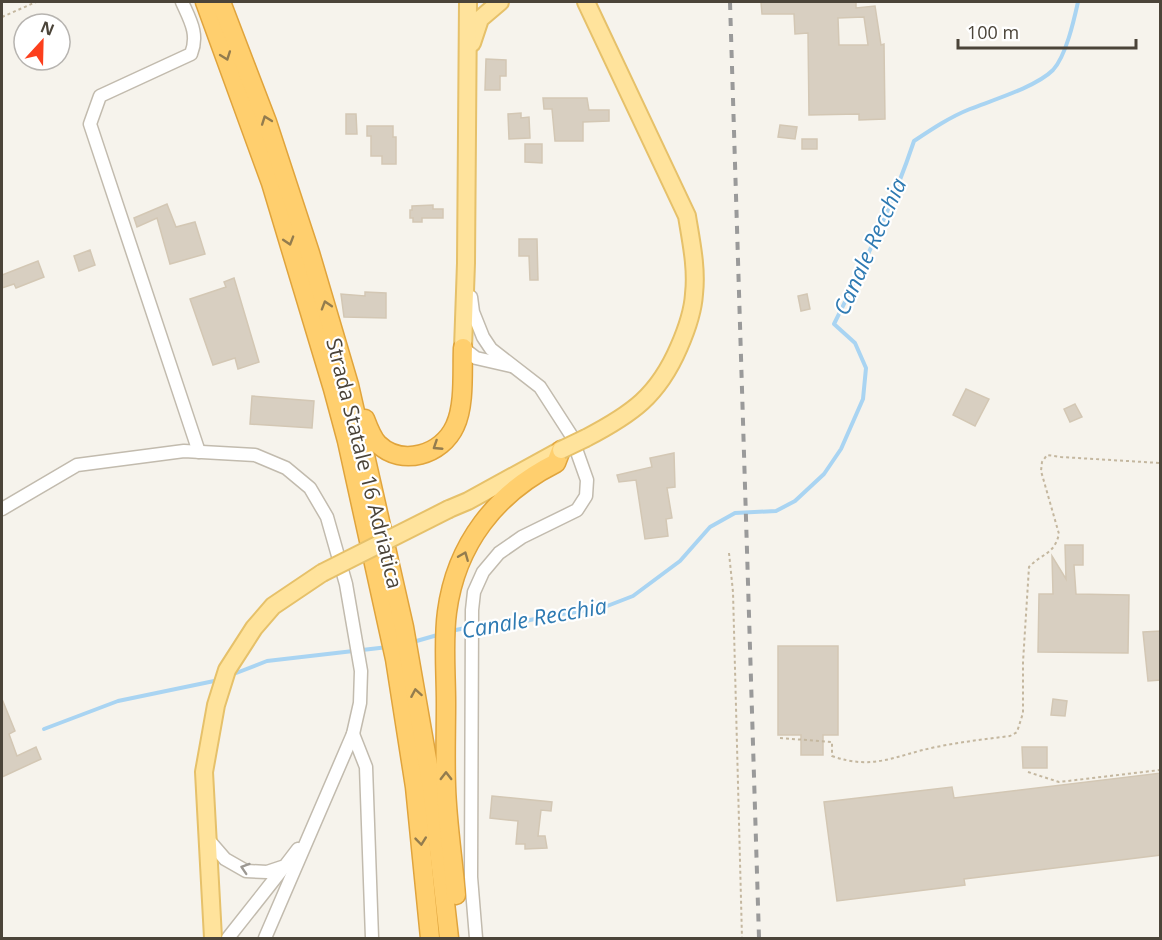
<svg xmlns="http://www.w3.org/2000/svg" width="1162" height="940" font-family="'Open Sans',sans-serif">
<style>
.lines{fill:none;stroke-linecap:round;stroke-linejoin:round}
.stream{stroke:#a9d4f2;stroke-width:4}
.building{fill:#d8cfc1;stroke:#d3c7b4;stroke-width:1.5;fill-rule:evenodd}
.minor-casing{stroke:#c2bbae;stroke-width:15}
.major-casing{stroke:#e6c16a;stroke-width:20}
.highway-casing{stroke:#e0a43c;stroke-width:21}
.path{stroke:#c4b79f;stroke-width:2;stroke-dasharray:3 3;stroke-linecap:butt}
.minor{stroke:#fff;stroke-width:12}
.major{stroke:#ffe39c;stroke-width:16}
.highway{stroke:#ffcf6e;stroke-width:18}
.rail{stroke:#9a9a9a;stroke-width:4;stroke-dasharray:8 8;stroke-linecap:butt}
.major-bridge-casing{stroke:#e6c16a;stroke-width:20;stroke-linecap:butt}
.major-bridge{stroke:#ffe39c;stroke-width:16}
.oneway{stroke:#937c4e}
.oneway2{stroke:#9c9892}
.labels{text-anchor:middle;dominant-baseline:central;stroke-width:4.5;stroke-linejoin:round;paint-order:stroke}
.street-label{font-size:21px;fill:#4b4439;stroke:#fff}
.water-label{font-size:22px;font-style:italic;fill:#2e7ab2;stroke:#fff}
</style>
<rect width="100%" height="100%" fill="#f6f3ec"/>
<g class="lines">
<g class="stream">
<path d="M451,631L480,625L511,624L549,616L602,608L633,596L680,561L710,527L735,513L776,511L795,501L824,474L841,449L863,399L866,368L855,343L834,324C864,264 893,204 914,141C932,129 950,117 970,109C993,100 1036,87 1053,70C1066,56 1074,20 1078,2"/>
<polyline points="413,642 441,634"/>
<polyline points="231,675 267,661 388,647"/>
<polyline points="44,729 118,701 219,680"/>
</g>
</g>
<g class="building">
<path d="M761,2H856V8L875,6L881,45L884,44L885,119L859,120V114L809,115L808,33L795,34L794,14H762ZM864,17L868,45H839L838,18Z"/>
<polygon points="486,59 506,60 506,76 500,76 500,90 485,90"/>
<polygon points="543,98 587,98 589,110 609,110 609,121 583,122 583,141 555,141 552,109 544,109"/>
<polygon points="521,113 521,118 529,117 530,138 509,139 508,114"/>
<polygon points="346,114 356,114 357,134 346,134"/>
<polygon points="780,125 797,127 795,139 778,137"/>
<polygon points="367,126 393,126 393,137 396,137 396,164 382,164 382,156 371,156 371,136 367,136"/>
<rect x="802" y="139" width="15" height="10"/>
<polygon points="525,144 542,144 542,163 525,162"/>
<polygon points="167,204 176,227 195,222 205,254 170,264 157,218 137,227 134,218"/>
<polygon points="433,205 433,209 443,209 443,218 422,218 422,222 413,222 413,218 410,218 410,210 412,210 412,206"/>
<polygon points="519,239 537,239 538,280 530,280 529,256 519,256"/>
<polygon points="90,250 95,265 79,271 74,256"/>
<polygon points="38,261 44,277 16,288 14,284 2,288 2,275"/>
<polygon points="234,278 259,362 238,369 235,358 213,365 190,299 226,287 224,282"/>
<polygon points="365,292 386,293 386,318 344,317 341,294 365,296"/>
<polygon points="807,294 810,309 801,311 798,296"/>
<polygon points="966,389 989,399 975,426 953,415"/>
<polygon points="252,396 314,401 312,428 250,424"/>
<polygon points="1075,404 1082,417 1070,422 1064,409"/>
<polygon points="674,453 675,487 667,488 672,518 666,519 668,536 645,539 636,480 619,482 617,475 652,467 650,458"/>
<polygon points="1065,545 1083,545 1083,565 1074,565 1076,594 1129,595 1128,653 1038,652 1039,594 1053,594 1052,556 1066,579"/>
<polygon points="1161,631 1161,680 1148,681 1143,632"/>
<polygon points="778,646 838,646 838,735 823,735 823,755 801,755 801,735 778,735"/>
<polygon points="2,699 15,731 9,734 17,756 36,747 41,759 2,777"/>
<polygon points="1053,699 1067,701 1065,716 1051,715"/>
<polygon points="1022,747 1047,747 1047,768 1023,768"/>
<polygon points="1161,773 1161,855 964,879 965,885 837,901 824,802 952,787 954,798"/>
<polygon points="492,796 552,802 551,811 541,810 538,836 545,836 547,848 525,849 525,844 516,844 518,821 490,818"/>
</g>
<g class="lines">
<defs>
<g id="minor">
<path d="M182,2C190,20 199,34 191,54L100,96L90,124L199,452"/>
<polyline points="471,297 473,312 483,337 491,349 540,387 571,435 587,480 586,496 577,510 522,537 499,553 483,572 474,592 472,610 471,877 476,938"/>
<polyline points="463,348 476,358 511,366"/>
<polyline points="2,509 77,465 184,451 255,455 286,468 310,488 327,517 346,584 361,671 360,703 353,734 265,938"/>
<polyline points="353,734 366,767 372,938"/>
<polyline points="206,837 225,859 246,871 267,872 285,866 298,849"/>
<polyline points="228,938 284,867"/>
</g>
<g id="major">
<path d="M586,2L687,216C691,241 697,268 694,294C693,311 686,331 679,347C658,396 632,414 586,438"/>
<polyline points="472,43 480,19 500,2"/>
<polyline points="463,348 466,263 468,2"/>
<polyline points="449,509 468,501 561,450"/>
<polyline points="213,938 204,772 216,705 227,670 254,628 273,606 322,573"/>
</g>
<g id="highway">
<polyline points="205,2 271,183 333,389 347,441 395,659 415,787 430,938"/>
<polyline points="221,2 267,122 310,253 349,385 404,627 432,788 449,938"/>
<path d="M365,419C368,427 372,438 378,444C402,467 442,455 455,426C465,405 462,371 463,348"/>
<path d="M456,895C453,859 447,822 446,786C445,758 446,731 446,703C446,673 443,641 447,612C456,544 496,493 556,463L561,450"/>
</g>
</defs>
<use href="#minor" class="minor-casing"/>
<use href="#major" class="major-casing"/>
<use href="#highway" class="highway-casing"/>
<g class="path">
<polyline points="2,17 36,2"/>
<polyline points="729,553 733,592 742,938"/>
<path d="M780,738L832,742V756C874,771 896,755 936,747C961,742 985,739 1010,736L1017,732L1023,713V662L1029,567C1042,553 1054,555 1059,534L1041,471L1042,462L1047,455L1061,457L1160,463"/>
<polyline points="1028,772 1059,782 1160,770"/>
</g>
<use href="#minor" class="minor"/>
<use href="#major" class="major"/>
<use href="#highway" class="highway"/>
<polyline class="rail" points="730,2 759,938"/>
<defs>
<g id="major-bridge">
<polyline points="561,450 586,438"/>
<polyline points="322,573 449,509"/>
</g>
</defs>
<use href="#major-bridge" class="major-bridge-casing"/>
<use href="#major-bridge" class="major-bridge"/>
</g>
<defs><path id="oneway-chevron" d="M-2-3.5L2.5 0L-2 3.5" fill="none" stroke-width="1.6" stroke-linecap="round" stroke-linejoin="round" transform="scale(1.5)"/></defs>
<g class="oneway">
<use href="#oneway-chevron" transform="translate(226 56) rotate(70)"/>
<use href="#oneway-chevron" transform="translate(266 120) rotate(-110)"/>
<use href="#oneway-chevron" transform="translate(289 241) rotate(73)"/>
<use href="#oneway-chevron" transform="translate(326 305) rotate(-107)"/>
<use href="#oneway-chevron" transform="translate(437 446) rotate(147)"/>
<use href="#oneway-chevron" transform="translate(464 556) rotate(-68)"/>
<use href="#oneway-chevron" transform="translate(416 693) rotate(-100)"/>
<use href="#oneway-chevron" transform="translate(446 776) rotate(-90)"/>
<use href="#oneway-chevron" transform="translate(421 841) rotate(84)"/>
</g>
<use class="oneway2" href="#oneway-chevron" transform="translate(245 868) rotate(-162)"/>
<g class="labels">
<g class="street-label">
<text transform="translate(365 463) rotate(76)">Strada Statale 16 Adriatica</text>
</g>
<g class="water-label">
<text transform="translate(869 246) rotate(-66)">Canale Recchia</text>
<text transform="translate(534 617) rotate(-10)">Canale Recchia</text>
</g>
</g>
<rect width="1162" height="940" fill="none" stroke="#4b4439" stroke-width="6"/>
<g transform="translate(42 42) rotate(22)"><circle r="28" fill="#ffffff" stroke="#b7b4b0" stroke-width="1.5"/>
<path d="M0-4.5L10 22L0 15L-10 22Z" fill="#fc3f1d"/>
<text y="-9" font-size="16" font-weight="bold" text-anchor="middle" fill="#4b4439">N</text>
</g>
<path d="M958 39v9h178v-9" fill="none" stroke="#4b4439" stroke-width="3"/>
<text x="967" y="39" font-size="18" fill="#4b4439" stroke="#ffffff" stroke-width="4.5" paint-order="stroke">100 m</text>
</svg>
